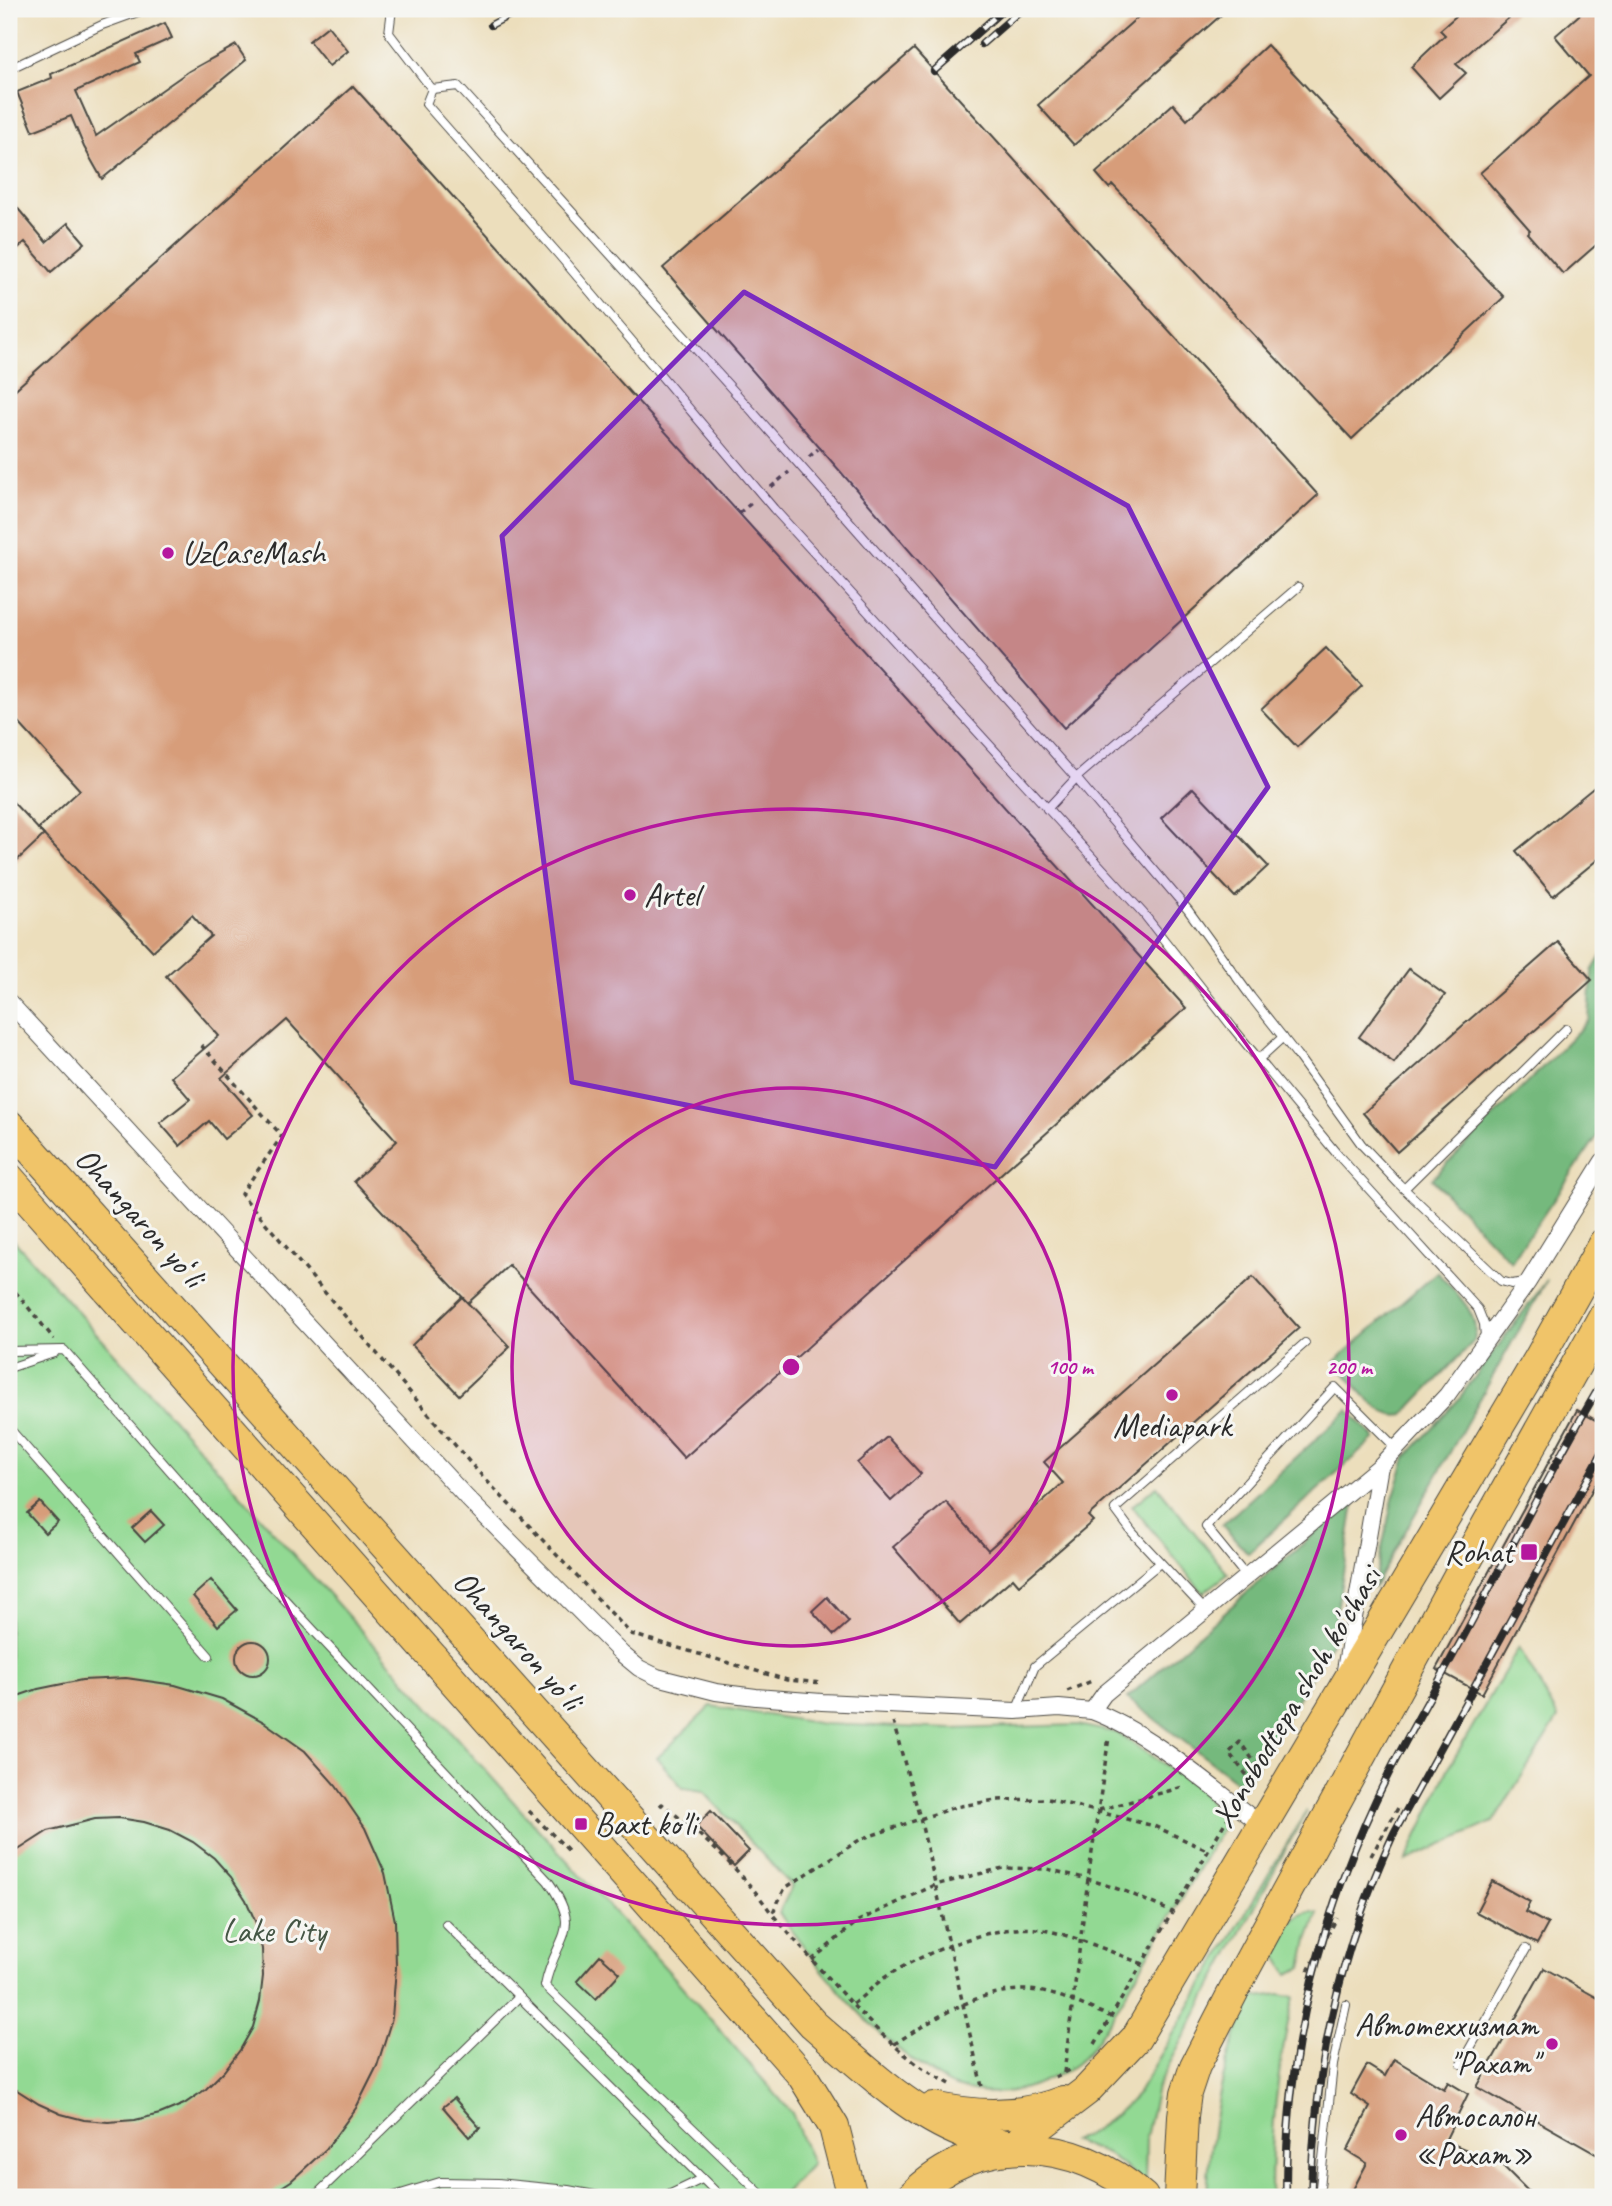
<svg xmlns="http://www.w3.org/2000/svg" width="1612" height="2206" font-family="Caveat,sans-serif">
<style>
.green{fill:#92d993;stroke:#5e825f;stroke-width:2}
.forest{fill:#75b97d;stroke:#507254;stroke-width:2}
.building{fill:#d79d7a}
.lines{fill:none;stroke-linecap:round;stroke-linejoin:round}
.lane-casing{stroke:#484641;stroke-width:10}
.street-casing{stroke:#484641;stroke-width:18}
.highway-casing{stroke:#484641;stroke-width:32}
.path{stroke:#484641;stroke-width:3.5;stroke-dasharray:5 5;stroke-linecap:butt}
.lane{stroke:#fff;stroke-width:8}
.street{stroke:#fff;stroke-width:16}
.highway{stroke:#f0c469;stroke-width:30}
.rail-casing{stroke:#2b2b2b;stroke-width:8}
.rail{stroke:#f6f6f2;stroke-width:5;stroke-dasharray:16;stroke-linecap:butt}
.marked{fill:#7b2cbf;fill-opacity:0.2;stroke:#7b2cbf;stroke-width:5;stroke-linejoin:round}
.ring{fill:none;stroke:#b5179e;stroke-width:3.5}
.poi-dot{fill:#b5179e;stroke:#f6f6f2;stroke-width:2.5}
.labels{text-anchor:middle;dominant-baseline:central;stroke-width:6;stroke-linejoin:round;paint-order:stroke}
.poi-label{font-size:33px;fill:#2b2b2b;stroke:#f6f6f2;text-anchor:start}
.street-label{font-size:33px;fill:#2b2b2b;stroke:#f6f6f2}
.park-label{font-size:33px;fill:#455645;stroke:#f6f6f2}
.centre{fill:#b5179e;stroke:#f6f6f2;stroke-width:3.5}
.ring-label{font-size:21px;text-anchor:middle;font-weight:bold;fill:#b5179e;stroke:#f6f6f2;stroke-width:6;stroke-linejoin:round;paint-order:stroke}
</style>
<rect width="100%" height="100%" fill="#f6f6f2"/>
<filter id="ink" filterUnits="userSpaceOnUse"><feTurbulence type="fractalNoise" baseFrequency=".0143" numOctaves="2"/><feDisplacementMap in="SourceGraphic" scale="14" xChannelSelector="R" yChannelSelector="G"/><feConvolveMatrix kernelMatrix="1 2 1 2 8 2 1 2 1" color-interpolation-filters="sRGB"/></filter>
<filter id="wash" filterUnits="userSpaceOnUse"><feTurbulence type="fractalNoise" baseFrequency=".00686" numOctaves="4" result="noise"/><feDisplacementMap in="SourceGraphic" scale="28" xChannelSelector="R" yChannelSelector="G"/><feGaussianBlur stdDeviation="1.57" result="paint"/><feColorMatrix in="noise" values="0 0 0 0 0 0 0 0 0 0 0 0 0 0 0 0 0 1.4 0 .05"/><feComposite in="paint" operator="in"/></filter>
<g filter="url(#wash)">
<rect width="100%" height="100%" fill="#ecdebc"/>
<g class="green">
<polygon points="9,1235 527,1817 672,1975 792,2113 812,2164 781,2197 9,2197"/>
<polygon points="1157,1486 1228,1574 1203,1593 1132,1506"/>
<polygon points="1519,1647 1558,1718 1493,1822 1406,1861 1449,1767"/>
<path d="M711,1706L823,1724L953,1729L1078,1725L1117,1733L1197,1787L1225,1823L1112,2017C1086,2058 1080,2068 1034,2085C1009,2095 981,2095 956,2087C948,2085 940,2078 933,2074C871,2036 821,1971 779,1913L792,1886L703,1791L683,1788L657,1758Z"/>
<path d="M1307,1810L1157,2087L1146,2137L1145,2183L1109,2155L1073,2141C1099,2130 1119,2114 1138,2093Z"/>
<path d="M1311,1912L1318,1913L1308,1940L1302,1968L1288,1974L1274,1952C1283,1936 1290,1914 1311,1912Z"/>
<path d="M1280,1994L1294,1997C1277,2064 1271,2129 1271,2197H1207C1210,2129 1222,2060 1251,1998Z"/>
</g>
<g class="forest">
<polygon points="1603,953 1603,1128 1511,1262 1432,1179 1589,1020 1592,971"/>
<path d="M1437,1272C1455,1293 1481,1312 1474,1341L1403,1415C1379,1422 1349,1377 1335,1361Z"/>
<polygon points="1547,1280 1373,1589 1393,1498 1406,1457 1457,1401"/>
<polygon points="1348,1410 1375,1438 1248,1553 1222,1525"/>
<polygon points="1355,1498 1332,1642 1244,1787 1127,1698"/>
</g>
<g id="blocks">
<g class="building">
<polygon points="1147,9 1228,9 1074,145 1038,105"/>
<polygon points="1464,9 1519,9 1456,64 1466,73 1439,98 1411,67 1445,35 1440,30"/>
<polygon points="1586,9 1603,9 1603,239 1563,274 1527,233 1530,230 1480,173 1589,76 1555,36"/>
<polygon points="165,23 172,38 136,54 140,62 76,91 96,136 189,71 236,45 246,60 102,179 84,147 71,116 33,131 17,92 52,78 51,74"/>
<polygon points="328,26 348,51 329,66 309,41"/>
<polygon points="1267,45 1504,297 1352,439 1113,185 1109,188 1096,173 1173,104 1187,120"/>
<polygon points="914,49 1318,495 1064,728 663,268"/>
<polygon points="353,86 1186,1008 684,1458 509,1265 468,1303 354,1181 397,1141 287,1020 221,1078 253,1115 224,1139 209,1121 180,1146 160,1123 190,1099 171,1077 219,1036 166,976 211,936 192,915 153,951 38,829 80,790 9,712 9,395"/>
<polygon points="9,198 46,242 68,223 85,243 51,272 25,242 9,256"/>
<polygon points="1326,648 1362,686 1297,747 1261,709"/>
<polygon points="1603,780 1603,855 1553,896 1516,851"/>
<polygon points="1193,788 1268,866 1235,897 1161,818"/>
<polygon points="9,798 44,835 9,868"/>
<polygon points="1558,942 1592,980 1397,1152 1363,1113"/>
<polygon points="1409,969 1445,995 1394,1063 1359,1037"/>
<polygon points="1253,1277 1299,1328 1088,1516 1093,1521 1019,1585 1013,1578 960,1624 893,1547 946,1502 988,1550 1063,1483 1044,1462"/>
<polygon points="462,1297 510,1347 459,1395 412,1345"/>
<polygon points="1577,1410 1603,1424 1603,1470 1482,1694 1436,1669"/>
<polygon points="887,1437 921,1474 891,1501 857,1463"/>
<polygon points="40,1502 58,1522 45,1533 27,1513"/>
<polygon points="151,1511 164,1525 145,1542 132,1528"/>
<polygon points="211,1580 237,1610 218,1626 193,1596"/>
<polygon points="827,1597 849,1622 834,1635 812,1611"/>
<circle cx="253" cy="1658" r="17"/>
<polygon points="126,1678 175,1685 222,1699 264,1722 305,1751 336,1786 365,1828 385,1873 395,1921 396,1968 392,2018 377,2066 356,2108 326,2149 291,2181 266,2197 9,2197 9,2085 39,2104 61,2114 84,2120 108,2122 135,2120 160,2114 184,2104 206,2089 224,2071 240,2050 253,2027 260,2001 263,1976 262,1949 256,1923 246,1900 231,1877 214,1858 193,1842 170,1830 144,1822 119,1818 95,1819 48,1831 9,1856 9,1699 38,1689 82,1680"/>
<polygon points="711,1811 749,1851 734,1866 696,1826"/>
<polygon points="1492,1881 1530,1902 1525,1912 1548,1924 1537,1944 1476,1912"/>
<polygon points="600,1955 620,1973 596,1999 577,1981"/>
<polygon points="1544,1968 1603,2001 1603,2158 1477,2087"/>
<polygon points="1394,2059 1444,2089 1448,2082 1468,2094 1445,2141 1484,2157 1490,2153 1534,2197 1349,2197 1367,2163 1347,2151 1370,2107 1351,2094 1367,2065 1385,2076"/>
<polygon points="454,2098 480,2128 469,2137 443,2107"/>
</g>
</g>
</g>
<g filter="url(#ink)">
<use href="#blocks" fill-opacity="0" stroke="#484641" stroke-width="2"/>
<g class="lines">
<defs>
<g id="lane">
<polyline points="392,9 389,33 432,89"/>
<polyline points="9,69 102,25 146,9"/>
<polyline points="432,89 426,104 559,255 774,509 1143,913 1233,1028 1337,1154 1478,1309 1484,1324 1485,1337"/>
<polyline points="432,89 458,86 751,410 1076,778 1188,910 1251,997 1297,1055 1362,1145 1399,1184 1501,1281 1512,1284 1525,1282"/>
<polyline points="1047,809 1076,778 1298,587"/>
<polyline points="1259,1059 1283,1037"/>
<polyline points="1404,1189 1566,1029"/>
<path d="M9,1351L64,1350L259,1572L548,1881C585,1933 555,1935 545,1986L764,2197"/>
<polyline points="9,1368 54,1353"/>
<polyline points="9,1428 209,1656"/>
<polyline points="1246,1576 1206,1527 1335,1387 1395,1447"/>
<polyline points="1205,1610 1132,1532 1115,1509 1305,1343"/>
<polyline points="1016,1711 1035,1666 1160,1563"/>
<polyline points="446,1924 721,2197"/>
<polyline points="1461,2064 1526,1949"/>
<polyline points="314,2197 519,1997"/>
<polyline points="391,2197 440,2182 498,2183 568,2190 605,2197"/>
<polyline points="664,2197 702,2179"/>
<polyline points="1319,2197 1333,2065 1346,2005"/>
</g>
<g id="street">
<polyline points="9,1002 467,1498 622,1654 639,1668 657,1677 716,1692 756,1697 822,1702 1016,1711 1059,1708 1092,1711 1104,1694 1380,1466 1447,1395 1528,1282 1603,1161"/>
<polyline points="1345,1670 1380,1466"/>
<path d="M1092,1711C1151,1733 1212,1788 1263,1826"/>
</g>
<g id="highway">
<path d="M9,1125L813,2024C859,2064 908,2112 965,2134C986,2142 1010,2146 1033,2149"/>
<polyline points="9,1178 802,2075 834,2127 852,2197"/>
<path d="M934,2107C978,2117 1021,2118 1063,2101"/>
<polyline points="1008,2150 1086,2091 1136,2038 1537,1362 1603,1244"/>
<path d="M911,2197C978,2130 1075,2136 1143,2197"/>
<polyline points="1179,2197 1183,2116 1186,2093 1195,2066 1245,1969 1466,1562 1603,1317"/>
</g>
</defs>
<use href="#lane" class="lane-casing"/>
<use href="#street" class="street-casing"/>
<use href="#highway" class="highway-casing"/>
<g class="path">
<polyline points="809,457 818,449"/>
<polyline points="771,487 789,472"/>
<polyline points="739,513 754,501"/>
<polyline points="201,1045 282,1136 241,1194 472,1465 631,1634 787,1680 823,1683"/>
<polyline points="9,1284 54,1339"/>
<polyline points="1067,1691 1092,1681"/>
<polyline points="893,1722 920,1818 983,2091"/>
<polyline points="1247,1791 1253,1783 1229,1753 1240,1742 1261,1771"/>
<path d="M660,1806L662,1804C703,1836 743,1872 772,1914"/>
<polyline points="1099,1810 1183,1787"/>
<polyline points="529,1811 571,1853"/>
<polyline points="1371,1856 1398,1808"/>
<polyline points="812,1960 858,1921 935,1885 1003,1868 1047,1869 1088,1879 1127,1892 1172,1912"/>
<polyline points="1308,1971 1337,1918"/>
<path d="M853,2004C865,1995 877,1982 890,1974C926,1952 994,1924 1036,1929C1067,1932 1113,1953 1143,1964"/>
<path d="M894,2044C934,2019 979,1988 1029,1990C1057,1992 1086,2007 1112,2017"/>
<polyline points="1095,2044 1227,1819"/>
<polyline points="1064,2073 1088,1879 1109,1737"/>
<polyline points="1055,2077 1073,2068"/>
<path d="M950,2084C938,2077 924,2070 913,2061C860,2019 817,1965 772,1914L785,1888L861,1839L955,1807L996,1800L1048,1799L1154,1826L1209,1851"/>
</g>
<use href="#lane" class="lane"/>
<use href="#street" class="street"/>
<use href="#highway" class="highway"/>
<defs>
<g id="rail">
<polyline points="491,25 521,9"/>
<polyline points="982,44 1022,9"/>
<polyline points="934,71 1004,9"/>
<path d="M1286,2197C1285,2051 1322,1906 1388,1775C1415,1721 1446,1670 1474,1617C1517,1538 1557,1457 1603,1381"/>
<path d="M1311,2197C1314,2068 1339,1951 1394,1833L1603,1451"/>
</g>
</defs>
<use href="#rail" class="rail-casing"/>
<use href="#rail" class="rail"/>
</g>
</g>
<path class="marked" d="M744,292L1128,506L1268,787L995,1167L572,1082L502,536Z"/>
<circle cx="791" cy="1367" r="279" fill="#b5179e" fill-opacity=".12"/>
<g class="ring">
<circle cx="791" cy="1367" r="279"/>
<circle cx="791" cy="1367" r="558"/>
</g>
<g class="poi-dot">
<circle cx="168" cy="553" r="7"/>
<circle cx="630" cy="895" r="7"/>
<circle cx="1172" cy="1395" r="7"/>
<rect x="1520" y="1543" width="18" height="18" rx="3.5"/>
<rect x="574" y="1817" width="14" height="14" rx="3.5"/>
<circle cx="1552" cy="2044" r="7"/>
<circle cx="1401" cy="2135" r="7"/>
</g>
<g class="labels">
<g class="poi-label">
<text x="182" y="553">UzCaseMash</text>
<text x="644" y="895">Artel</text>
<text x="1172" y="1426" text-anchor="middle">Mediapark</text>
<text x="1513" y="1552" text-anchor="end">Rohat</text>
<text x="595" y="1824">Baxt ko'li</text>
<text x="1538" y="2025" text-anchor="end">Автотеххизмат<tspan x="1538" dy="38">"Рахат"</tspan></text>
<text x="1415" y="2116">Автосалон<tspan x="1415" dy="38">«Рахат»</tspan></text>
</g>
<g class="street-label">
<text transform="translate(140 1217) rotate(48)">Ohangaron yoʻli</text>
<text transform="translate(518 1640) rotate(48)">Ohangaron yoʻli</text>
<text transform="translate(1296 1697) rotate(-59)">Xonobodtepa shoh ko'chasi</text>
</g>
<g class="park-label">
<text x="274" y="1931">Lake City</text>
</g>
</g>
<circle cx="791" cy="1367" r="10" class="centre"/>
<g class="ring-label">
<text x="1070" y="1374">100 m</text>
<text x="1349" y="1374">200 m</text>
</g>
<rect width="1612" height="2206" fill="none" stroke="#f6f6f2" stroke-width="35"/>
</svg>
